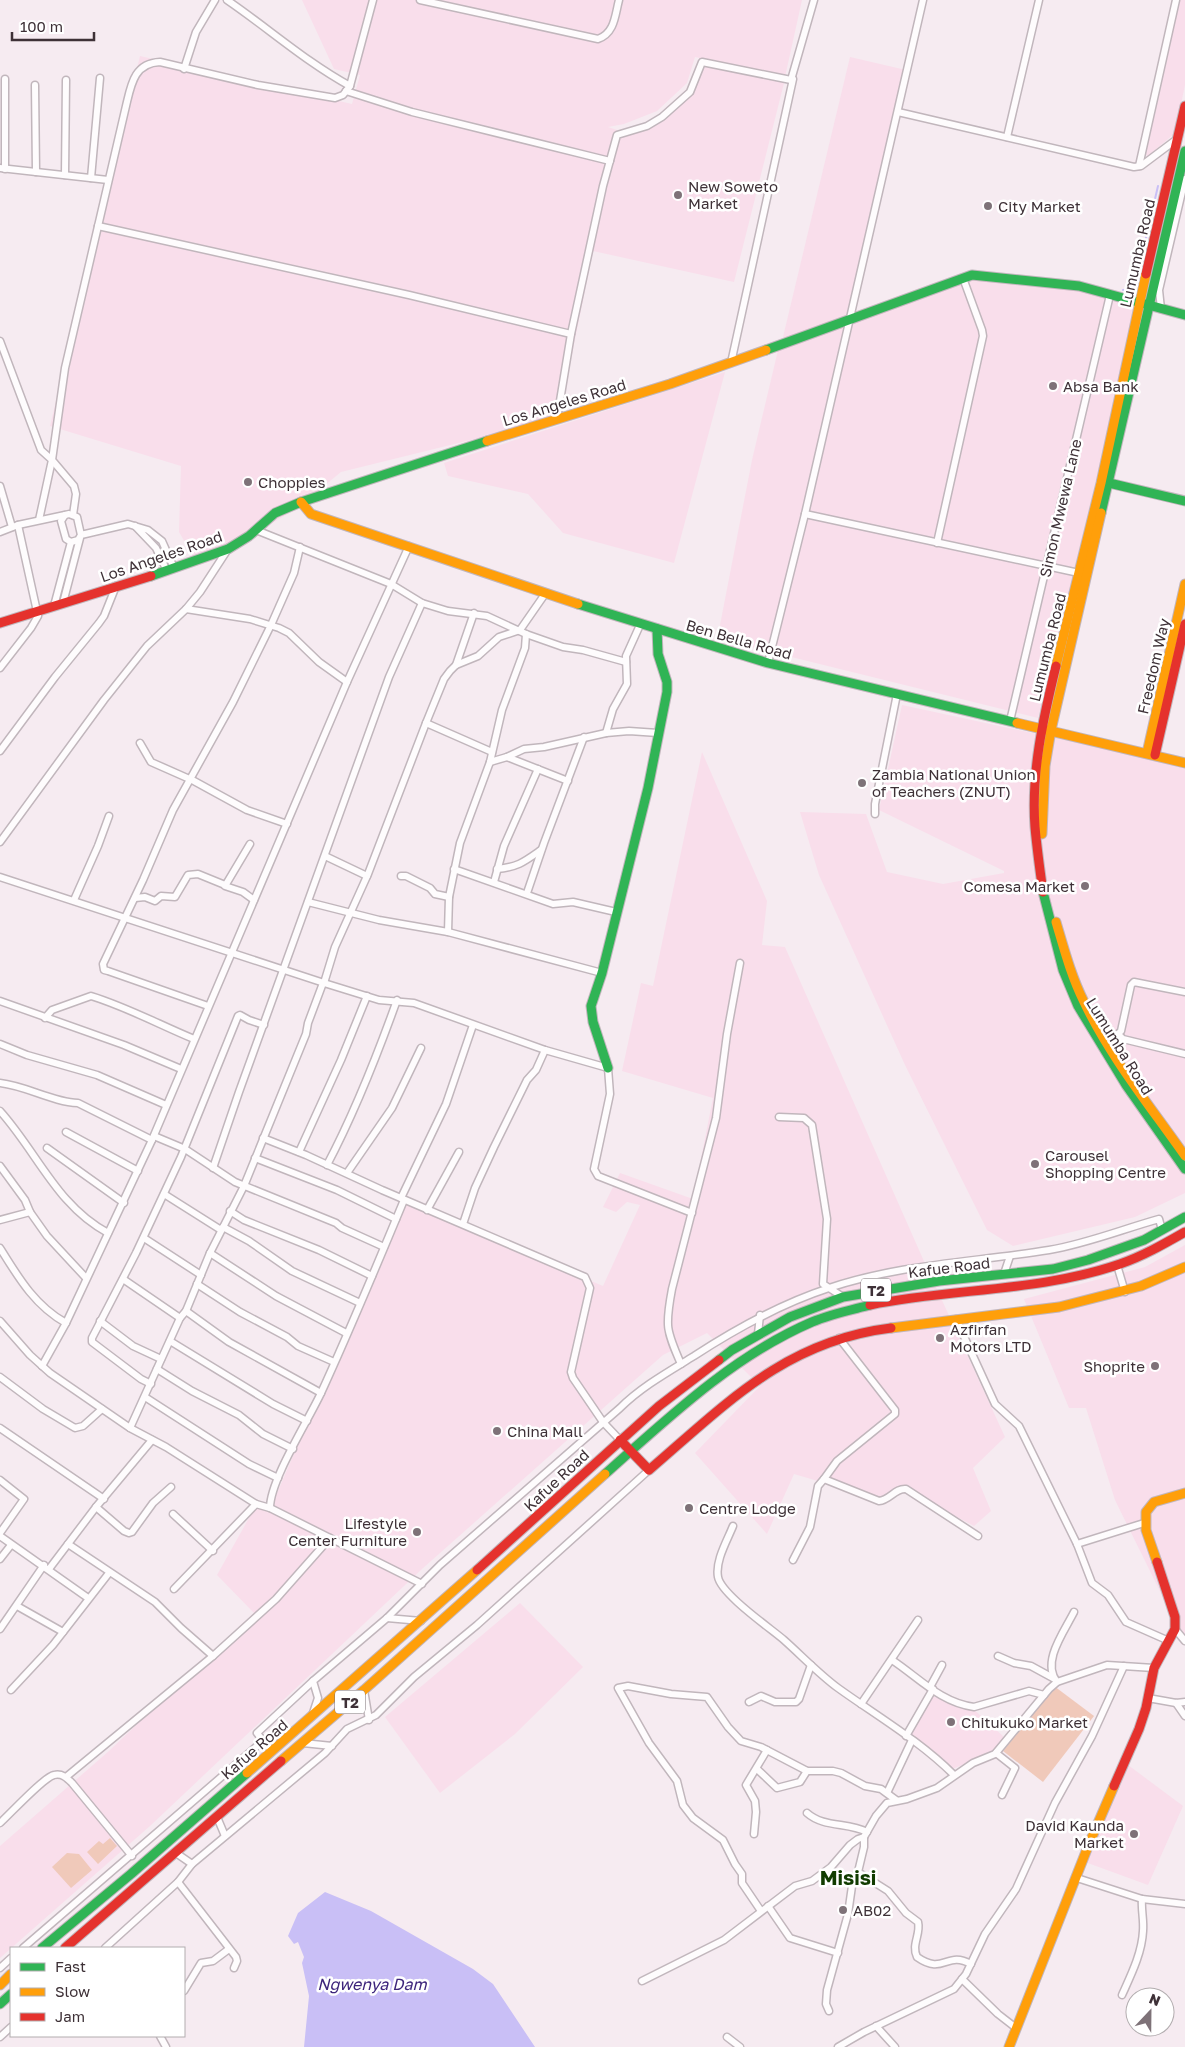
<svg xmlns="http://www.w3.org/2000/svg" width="1185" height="2047" font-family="'Golos Text',sans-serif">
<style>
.built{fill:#f9deeb}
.green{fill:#f0c9ba}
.water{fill:#c9bff6}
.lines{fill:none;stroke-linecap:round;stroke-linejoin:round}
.stream{stroke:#c9bff6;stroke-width:2}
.street-casing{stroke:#c1b6bc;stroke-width:9}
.fast-casing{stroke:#c1b6bc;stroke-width:11}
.slow-casing{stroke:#c1b6bc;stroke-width:11}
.jam-casing{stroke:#c1b6bc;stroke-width:11}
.street{stroke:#fefcfd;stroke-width:6}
.fast{stroke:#30b455;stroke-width:9}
.slow{stroke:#ff9f0a;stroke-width:9}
.jam{stroke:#e5322d;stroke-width:9}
.poi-dot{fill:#7e7278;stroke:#fff;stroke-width:2}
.labels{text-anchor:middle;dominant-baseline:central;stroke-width:5;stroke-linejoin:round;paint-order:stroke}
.shield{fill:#fff;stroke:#786f73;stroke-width:1}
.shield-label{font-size:14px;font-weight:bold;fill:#3e3137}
.poi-label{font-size:15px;fill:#3e3137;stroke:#fff;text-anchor:start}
.street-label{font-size:15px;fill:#3e3137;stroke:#fff}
.water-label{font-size:16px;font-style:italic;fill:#3d257b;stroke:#fff}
.district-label{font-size:20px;font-weight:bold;fill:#113c00;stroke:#fff}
</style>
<rect width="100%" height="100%" fill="#f6ebf1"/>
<g class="built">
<polygon points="302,0 802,0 785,77 695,57 687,83 657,111 624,124 608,127 617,130 616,137 662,114 686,93 700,60 785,79 734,282 593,251 559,418 341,472 296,509 244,540 194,558 179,532 181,466 50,426 140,56 352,104 360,75 334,69"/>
<polygon points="1178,0 1185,0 1185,85 1175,133 1148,156 1143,153"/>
<polygon points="850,57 906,70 846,316 787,338 783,337"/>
<polygon points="974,276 1076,286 1139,304 1038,718 723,640 720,625 752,460 779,346"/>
<polygon points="725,372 674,563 563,533 528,494 448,476 444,463"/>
<polygon points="902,705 1185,766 1185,1193 1135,1217 1013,1246 987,1230 905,1065 819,875 800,812 866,814 887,872 943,884 1004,873 1004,871 879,810"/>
<polygon points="702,752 767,901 762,945 785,947 923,1259 1005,1437 973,1468 991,1511 974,1526 900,1487 882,1500 794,1474 767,1534 695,1453 760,1386 707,1333 663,1355 422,1569 150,1826 0,1958 0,1846 109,1751 254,1613 217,1575 254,1509 274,1500 403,1202 603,1286 640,1205 627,1202 616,1212 603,1207 620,1173 693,1199 713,1098 622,1071 641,983 653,986"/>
<polygon points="1185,1245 1185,1642 1115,1500 1086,1408 1069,1408 1024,1299 1145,1267"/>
<polygon points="520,1603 583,1667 515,1734 440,1793 385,1717"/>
<polygon points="931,1696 970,1706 1005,1738 991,1754 952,1769 909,1735"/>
<polygon points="1128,1765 1183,1806 1148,1885 1085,1862"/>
</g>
<g class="green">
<polygon points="1054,1686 1094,1716 1043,1782 1003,1751"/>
<polygon points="110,1838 117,1846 98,1864 87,1852 99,1841 103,1844"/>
<polygon points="67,1853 79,1854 92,1870 71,1888 52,1867"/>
</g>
<polygon class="water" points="325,1892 371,1911 473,1969 493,1984 535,2047 304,2047 309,1996 302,1963 304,1957 298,1942 294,1944 288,1936 298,1913"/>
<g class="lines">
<polyline class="stream" points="1123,290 1132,289 1135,285 1158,186"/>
<defs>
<g id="street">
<path d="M227,0C268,28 306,62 350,86"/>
<path d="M420,0L598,39C615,33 615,15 619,0"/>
<polyline points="184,69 196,32 215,0"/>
<polyline points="5,79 5,169"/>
<polyline points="35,85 36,172"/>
<polyline points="346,91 412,112 610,161"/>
<polyline points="898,112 1134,167 1141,166 1177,139"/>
<polyline points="1007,137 1039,0"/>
<polyline points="1139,166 1176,0"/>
<polyline points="0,168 108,180"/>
<polyline points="65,175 66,80"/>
<polyline points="91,178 100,78"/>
<polyline points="98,226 409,295 571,334"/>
<polyline points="1161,309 1159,290 1185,179"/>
<polyline points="0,341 41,450 52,460 39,520"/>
<polyline points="731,363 793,79"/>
<polyline points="557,419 571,334 603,186 617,135 647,126 662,117 690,92 702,62 791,80 814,0"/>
<polyline points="0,486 12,527"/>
<polyline points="805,514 1079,573"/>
<path d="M73,515L76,494L74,486L52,460L65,368L126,106C131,85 134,63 160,62L258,85L335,98L343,95L350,86L373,0"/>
<polyline points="135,526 156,548 167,571"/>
<polyline points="256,530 391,584 422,603 448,611 487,616 526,634 563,647 583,650 626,662"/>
<polyline points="0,532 18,525 65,515"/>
<polyline points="81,535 77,517 69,514 65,515 61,521 66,539 71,542 78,540 81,535 128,524 148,530 162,541 174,568"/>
<polyline points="937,543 983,336 982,330 963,278"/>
<polyline points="63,603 80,538"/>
<polyline points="54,606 71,542"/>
<polyline points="186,609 250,619 279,628 289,633 319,662 347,682"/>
<polyline points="768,663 805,514 923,0"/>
<polyline points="456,665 474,613"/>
<polyline points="0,668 31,628 38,616 18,525"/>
<polyline points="1010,721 1110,295"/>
<polyline points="426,723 492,752"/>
<polyline points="606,733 613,709 627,684 626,656 640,625"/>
<polyline points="140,743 151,762 194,781 247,810 287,824"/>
<polyline points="0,751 55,677 99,623 104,616 116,586"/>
<polyline points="507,757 568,781"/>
<polyline points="490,762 507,757 524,749 544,747 606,733 629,731 658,733"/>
<polyline points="875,814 875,804 897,694"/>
<polyline points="0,842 104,700 147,646 186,609 200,592 228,549"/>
<polyline points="250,844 225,886 243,892 254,900"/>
<polyline points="325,856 367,876"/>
<polyline points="454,869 553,904 573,902 616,912"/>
<path d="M497,869C518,867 524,862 541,850"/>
<polyline points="401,876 406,876 430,888 435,894 449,897"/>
<polyline points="0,877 324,983 379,1000 414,1003 545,1050 608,1068 610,1094 594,1169 598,1176 692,1213"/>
<polyline points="494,882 504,846 538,769"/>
<polyline points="527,893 544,843 584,737"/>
<polyline points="135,898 145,897 155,901 161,896 175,897 188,875 198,874 225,885"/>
<polyline points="74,900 98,846 109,816"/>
<polyline points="308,902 379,920 448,932 602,973"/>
<polyline points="448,932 449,897 460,843 490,762 502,710 525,648 526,634"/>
<polyline points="324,983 335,947 368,874 426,723 444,679 450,671 456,665 478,656 499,637 520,630 545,594"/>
<polyline points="0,1001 124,1045 181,1069"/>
<polyline points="208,1006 108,971 104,970 103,964 143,880 173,810 233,702 271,625 294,573 300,547"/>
<path d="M45,1018L52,1010L91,996C127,1007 160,1025 194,1039"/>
<polyline points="1118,1034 1121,1031 1131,985 1134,982 1185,992"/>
<polyline points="1102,1042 1118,1034 1123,1039 1185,1054"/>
<polyline points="0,1044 27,1055 97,1075 166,1105"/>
<path d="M0,1083C27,1086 52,1102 78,1103L152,1140"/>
<path d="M0,1111C37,1152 57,1206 108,1233"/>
<polyline points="779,1117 804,1118 812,1125 827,1219 823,1284 843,1297"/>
<polyline points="66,1132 138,1171"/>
<polyline points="154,1136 185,1149 235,1182 336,1223 342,1228 384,1247"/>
<polyline points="263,1138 306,1155 382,1190 585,1277 590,1288 571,1372 573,1378 603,1422 620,1440"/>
<polyline points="47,1148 124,1203"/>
<polyline points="299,1152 341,1060 367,996"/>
<polyline points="255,1158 337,1190 396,1219"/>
<path d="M327,1165C355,1112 377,1056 397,1000"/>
<polyline points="0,1166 25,1200 30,1212 47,1236 86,1278"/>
<polyline points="213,1168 239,1092 389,677 422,603"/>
<polyline points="347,1173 392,1108 421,1048"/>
<polyline points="164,1194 221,1230"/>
<polyline points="401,1198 446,1104 473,1025"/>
<polyline points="427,1210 459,1152"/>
<polyline points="230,1211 244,1220 319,1250 372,1276"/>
<polyline points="0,1220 30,1212"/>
<polyline points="463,1224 475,1188 494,1147 527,1080 536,1070 545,1050"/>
<polyline points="223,1227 249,1241 292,1271 360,1303"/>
<polyline points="144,1238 201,1275"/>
<path d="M0,1248C18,1277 35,1306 66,1323"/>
<polyline points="210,1253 276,1296 346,1333"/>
<polyline points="1117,1265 1125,1292"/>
<polyline points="1004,1274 1010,1256"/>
<polyline points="123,1279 180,1318"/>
<polyline points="197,1284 240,1312 287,1337 298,1346 334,1362"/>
<polyline points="186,1311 229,1342 321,1393"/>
<polyline points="956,1319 995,1404 1019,1426 1077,1544 1092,1583 1108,1595 1126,1622 1169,1641"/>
<polyline points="0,1321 30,1355 50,1373 130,1428 166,1447 256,1504 270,1508 422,1584"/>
<polyline points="100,1321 133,1346 161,1359"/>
<polyline points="758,1334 760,1315"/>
<polyline points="170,1341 273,1404 307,1421"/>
<path d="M681,1364C666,1330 665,1326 672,1289L716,1118L727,1034L740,963"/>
<polyline points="42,1366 66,1323 152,1140 347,682 409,546"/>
<polyline points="157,1369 192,1391 239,1415 263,1434 293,1449"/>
<polyline points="0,1377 43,1409 75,1428 83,1426 102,1409"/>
<polyline points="151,1384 141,1379 92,1342 92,1338 136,1253 181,1157 238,1016 240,1015 249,1020 264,1025"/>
<polyline points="145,1397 249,1464 278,1478"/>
<polyline points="0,1428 104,1499"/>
<polyline points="130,1428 180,1318 186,1311 210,1253 244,1186 306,1034 308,1023 323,983"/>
<polyline points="824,1479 837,1461 895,1414 895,1410 839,1338"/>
<polyline points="0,1480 24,1499 0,1533"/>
<polyline points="96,1507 124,1531 129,1533 132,1532 153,1503 171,1487"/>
<path d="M270,1508C270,1480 308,1421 321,1393C350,1330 377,1265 404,1200"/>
<polyline points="173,1514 213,1551"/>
<path d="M733,1526C727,1541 715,1561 718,1577C721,1594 770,1628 784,1640C802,1656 819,1674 838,1688C877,1716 920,1741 954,1775"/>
<polyline points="0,1536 88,1598"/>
<polyline points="68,1544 155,1602 181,1628 213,1656"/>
<polyline points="1077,1544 1144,1523"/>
<polyline points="0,1559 11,1545"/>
<path d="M793,1560L810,1527L818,1486L824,1479L879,1501C890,1500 895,1488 906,1489L978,1536"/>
<polyline points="49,1569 96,1507 152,1440"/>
<polyline points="174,1589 256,1504"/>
<polyline points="17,1606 63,1632"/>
<polyline points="387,1618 421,1621"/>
<polyline points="0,1629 44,1565"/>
<polyline points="1175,1629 1185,1641"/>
<polyline points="998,1656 1014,1663 1031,1666 1053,1678"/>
<path d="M892,1660C918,1677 941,1703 974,1707L1029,1691L1044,1695"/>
<path d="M1057,1682C1041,1662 1064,1632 1074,1612"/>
<polyline points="930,1687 942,1665"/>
<polyline points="11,1690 53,1645 109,1573"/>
<polyline points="364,1690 369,1720"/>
<polyline points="1148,1698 1176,1703 1185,1702"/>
<polyline points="749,1702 761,1696 775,1702 796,1702 799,1699 811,1665"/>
<polyline points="1176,1703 1185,1716"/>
<polyline points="861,1704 918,1620"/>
<path d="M313,1713L318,1698L313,1681L387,1618L440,1565L620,1408C641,1387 668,1372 694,1356C737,1328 780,1304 829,1288C900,1264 976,1262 1049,1250C1086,1244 1123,1229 1159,1219L1162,1230"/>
<polyline points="906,1736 933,1689"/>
<polyline points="263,1741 257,1733 313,1681"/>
<polyline points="303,1743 332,1746"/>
<polyline points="996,1753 1015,1768 1002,1795"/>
<polyline points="757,1769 777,1788 800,1782 807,1771"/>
<polyline points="66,1777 213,1656 276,1599 330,1538"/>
<polyline points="887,1793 912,1740"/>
<path d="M807,1813C824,1828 848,1822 867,1832"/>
<polyline points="217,1817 225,1836"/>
<path d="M0,1823C10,1814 44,1777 54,1775C62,1773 67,1778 72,1783L132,1856"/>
<polyline points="754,1834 756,1812 755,1801 746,1785 767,1750"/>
<path d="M864,1837V1847L858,1872L888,1891L906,1913L918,1922C921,1934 911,1945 917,1957C944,1976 946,1950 971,1964"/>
<polyline points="176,1853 192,1864"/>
<polyline points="1077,1878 1142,1899 1185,1904"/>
<polyline points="178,1882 236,1957 237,1961 234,1968"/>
<polyline points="768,1906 790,1938 838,1953"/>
<polyline points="761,1911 742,1883 742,1874 735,1864 723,1840 693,1818 683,1805 677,1781 649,1743 618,1688 628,1686 671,1694 707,1697 728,1727 741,1741 761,1747 807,1771 833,1771 841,1773 865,1786 881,1789 896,1800"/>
<polyline points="23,1948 263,1741 272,1751"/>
<polyline points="105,1948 178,1882 192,1864 325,1753 347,1729 376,1715 414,1677 477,1625 649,1470"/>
<polyline points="0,1968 11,1958"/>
<polyline points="962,1979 998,2014 1016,2028"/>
<polyline points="642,1981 724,1940 795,1886 812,1881 831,1867 850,1845 858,1839 864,1837 876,1816 887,1803 907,1799 937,1788 973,1763 995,1754 1049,1689 1057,1682 1107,1665 1154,1668"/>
<polyline points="184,1991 201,1963 213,1961 229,1949"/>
<path d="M1122,1995C1131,1975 1142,1953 1143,1931C1144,1920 1141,1909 1142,1899"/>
<polyline points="829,2011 826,2004 827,1990 848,1914 853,1879 858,1872"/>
<polyline points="876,2026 895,2047"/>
<polyline points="160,2036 166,2047"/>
<polyline points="0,2037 11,2027"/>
<polyline points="727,2037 740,2047"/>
<polyline points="838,2047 864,2032 954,1989 966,1974 985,1934 1016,1889 1055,1803 1092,1736 1124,1666"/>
</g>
<g id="fast">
<polyline points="766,350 972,275 1079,286 1185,315"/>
<polyline points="1109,483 1185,501"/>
<polyline points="1101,513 1185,151"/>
<polyline points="151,576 228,549 249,536 275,513 301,502 487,441"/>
<polyline points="578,604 768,663 1017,723"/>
<polyline points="1043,892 1063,970 1078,1006 1126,1085 1185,1169"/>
<polyline points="608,1068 593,1022 591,1006 602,973 648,788 667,692 667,682 658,654 657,629"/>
<polyline points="719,1360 732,1350 790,1317 843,1297 939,1281 1053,1269 1088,1260 1144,1240 1185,1217"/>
<path d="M605,1474C669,1417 733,1356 812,1322C831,1314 851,1310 870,1305"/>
<polyline points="42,1948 131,1874 247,1773"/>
<polyline points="0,2004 11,1994"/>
</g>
<g id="slow">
<polyline points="487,441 670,384 766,350"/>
<polyline points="301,502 311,514 578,604"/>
<polyline points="1056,666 1101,483 1146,274"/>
<polyline points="1017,723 1185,763"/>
<polyline points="1147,753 1185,584"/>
<polyline points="1042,834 1045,766 1051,730 1101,513"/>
<path d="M1056,922C1064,949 1071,976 1084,1002C1110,1057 1150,1106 1185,1156"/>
<polyline points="891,1328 1059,1307 1141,1286 1185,1267"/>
<polyline points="1157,1562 1146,1530 1146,1512 1154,1502 1185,1493"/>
<polyline points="281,1761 364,1690 605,1474"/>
<polyline points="247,1773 477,1570"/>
<polyline points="0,1985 11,1974"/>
<polyline points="1009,2047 1089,1844 1114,1786"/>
</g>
<g id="jam">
<polyline points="1146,274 1185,106"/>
<polyline points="0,623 151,576"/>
<polyline points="1155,755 1185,624"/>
<path d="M1043,892C1040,871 1037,849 1035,827C1031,773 1043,719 1056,666"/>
<path d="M870,1305C953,1288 1039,1292 1120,1264C1143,1256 1164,1244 1185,1232"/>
<path d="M620,1440L649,1470C726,1404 785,1341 891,1328"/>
<polyline points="477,1570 659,1406 719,1360"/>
<polyline points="1114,1786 1139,1729 1146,1708 1154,1668 1175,1629 1175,1617 1157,1562"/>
<polyline points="65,1948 281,1761"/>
</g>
</defs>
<use href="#street" class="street-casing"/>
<use href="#fast" class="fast-casing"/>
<use href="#slow" class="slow-casing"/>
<use href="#jam" class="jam-casing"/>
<use href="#street" class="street"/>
<use href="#fast" class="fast"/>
<use href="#slow" class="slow"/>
<use href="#jam" class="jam"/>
</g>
<g class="poi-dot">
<circle cx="678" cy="195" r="5"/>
<circle cx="988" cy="206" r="5"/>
<circle cx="1053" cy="386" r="5"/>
<circle cx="248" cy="482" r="5"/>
<circle cx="862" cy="783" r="5"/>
<circle cx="1085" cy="886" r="5"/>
<circle cx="1035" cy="1164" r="5"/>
<circle cx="940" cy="1338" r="5"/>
<circle cx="1155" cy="1366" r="5"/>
<circle cx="497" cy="1431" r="5"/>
<circle cx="689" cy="1508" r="5"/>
<circle cx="417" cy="1532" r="5"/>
<circle cx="951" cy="1722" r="5"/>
<circle cx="1134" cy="1834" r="5"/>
<circle cx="843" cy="1910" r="5"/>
</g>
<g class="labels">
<g class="shield">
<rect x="861" y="1278.5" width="30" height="23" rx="4"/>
<rect x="335" y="1690.5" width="30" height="23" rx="4"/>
</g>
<g class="shield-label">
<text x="876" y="1290">T2</text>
<text x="350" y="1702">T2</text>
</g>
<g class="poi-label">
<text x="688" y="186">New Soweto<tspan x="688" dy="17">Market</tspan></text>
<text x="998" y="206">City Market</text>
<text x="1063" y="386">Absa Bank</text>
<text x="258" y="482">Choppies</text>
<text x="872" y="774">Zambia National Union<tspan x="872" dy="17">of Teachers (ZNUT)</tspan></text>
<text x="1075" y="886" text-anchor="end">Comesa Market</text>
<text x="1045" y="1155">Carousel<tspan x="1045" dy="17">Shopping Centre</tspan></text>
<text x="950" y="1329">Azfirfan<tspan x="950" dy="17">Motors LTD</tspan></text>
<text x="1145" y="1366" text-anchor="end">Shoprite</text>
<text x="507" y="1431">China Mall</text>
<text x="699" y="1508">Centre Lodge</text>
<text x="407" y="1523" text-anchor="end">Lifestyle<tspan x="407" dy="17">Center Furniture</tspan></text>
<text x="961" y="1722">Chitukuko Market</text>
<text x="1124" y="1825" text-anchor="end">David Kaunda<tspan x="1124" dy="17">Market</tspan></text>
<text x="853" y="1910">AB02</text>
</g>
<g class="street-label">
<text transform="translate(1137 253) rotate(-77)">Lumumba Road</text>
<text transform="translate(564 402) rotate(-17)">Los Angeles Road</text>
<text transform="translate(1060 508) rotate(-77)">Simon Mwewa Lane</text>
<text transform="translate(161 556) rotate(-19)">Los Angeles Road</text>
<text transform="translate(739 639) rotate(16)">Ben Bella Road</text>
<text transform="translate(1047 647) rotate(-76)">Lumumba Road</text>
<text transform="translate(1153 666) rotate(-77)">Freedom Way</text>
<text transform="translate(1120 1046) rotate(58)">Lumumba Road</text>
<text transform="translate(949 1267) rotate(-7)">Kafue Road</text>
<text transform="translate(556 1480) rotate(-43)">Kafue Road</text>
<text transform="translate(254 1749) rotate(-41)">Kafue Road</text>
</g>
<g class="water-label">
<text x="372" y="1984">Ngwenya Dam</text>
</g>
<g class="district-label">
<text x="848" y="1877">Misisi</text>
</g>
</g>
<rect x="10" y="1947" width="175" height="90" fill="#ffffff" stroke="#b2adaf"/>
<rect x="20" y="1963" width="25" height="8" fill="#30b455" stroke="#b2adaf"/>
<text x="55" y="1972" font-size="15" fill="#3e3137">Fast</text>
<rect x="20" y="1988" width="25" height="8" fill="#ff9f0a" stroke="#b2adaf"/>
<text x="55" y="1997" font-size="15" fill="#3e3137">Slow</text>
<rect x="20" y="2013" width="25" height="8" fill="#e5322d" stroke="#b2adaf"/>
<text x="55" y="2022" font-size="15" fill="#3e3137">Jam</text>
<g transform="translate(1150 2012) rotate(22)"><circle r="24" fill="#ffffff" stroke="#b2adaf"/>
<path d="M0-4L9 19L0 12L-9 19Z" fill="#7e7278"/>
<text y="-8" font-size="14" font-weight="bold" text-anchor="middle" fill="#3e3137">N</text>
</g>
<path d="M12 32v8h82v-8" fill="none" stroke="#3e3137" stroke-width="2.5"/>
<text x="20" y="32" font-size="15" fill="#3e3137" stroke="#ffffff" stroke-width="4" paint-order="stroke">100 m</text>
</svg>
